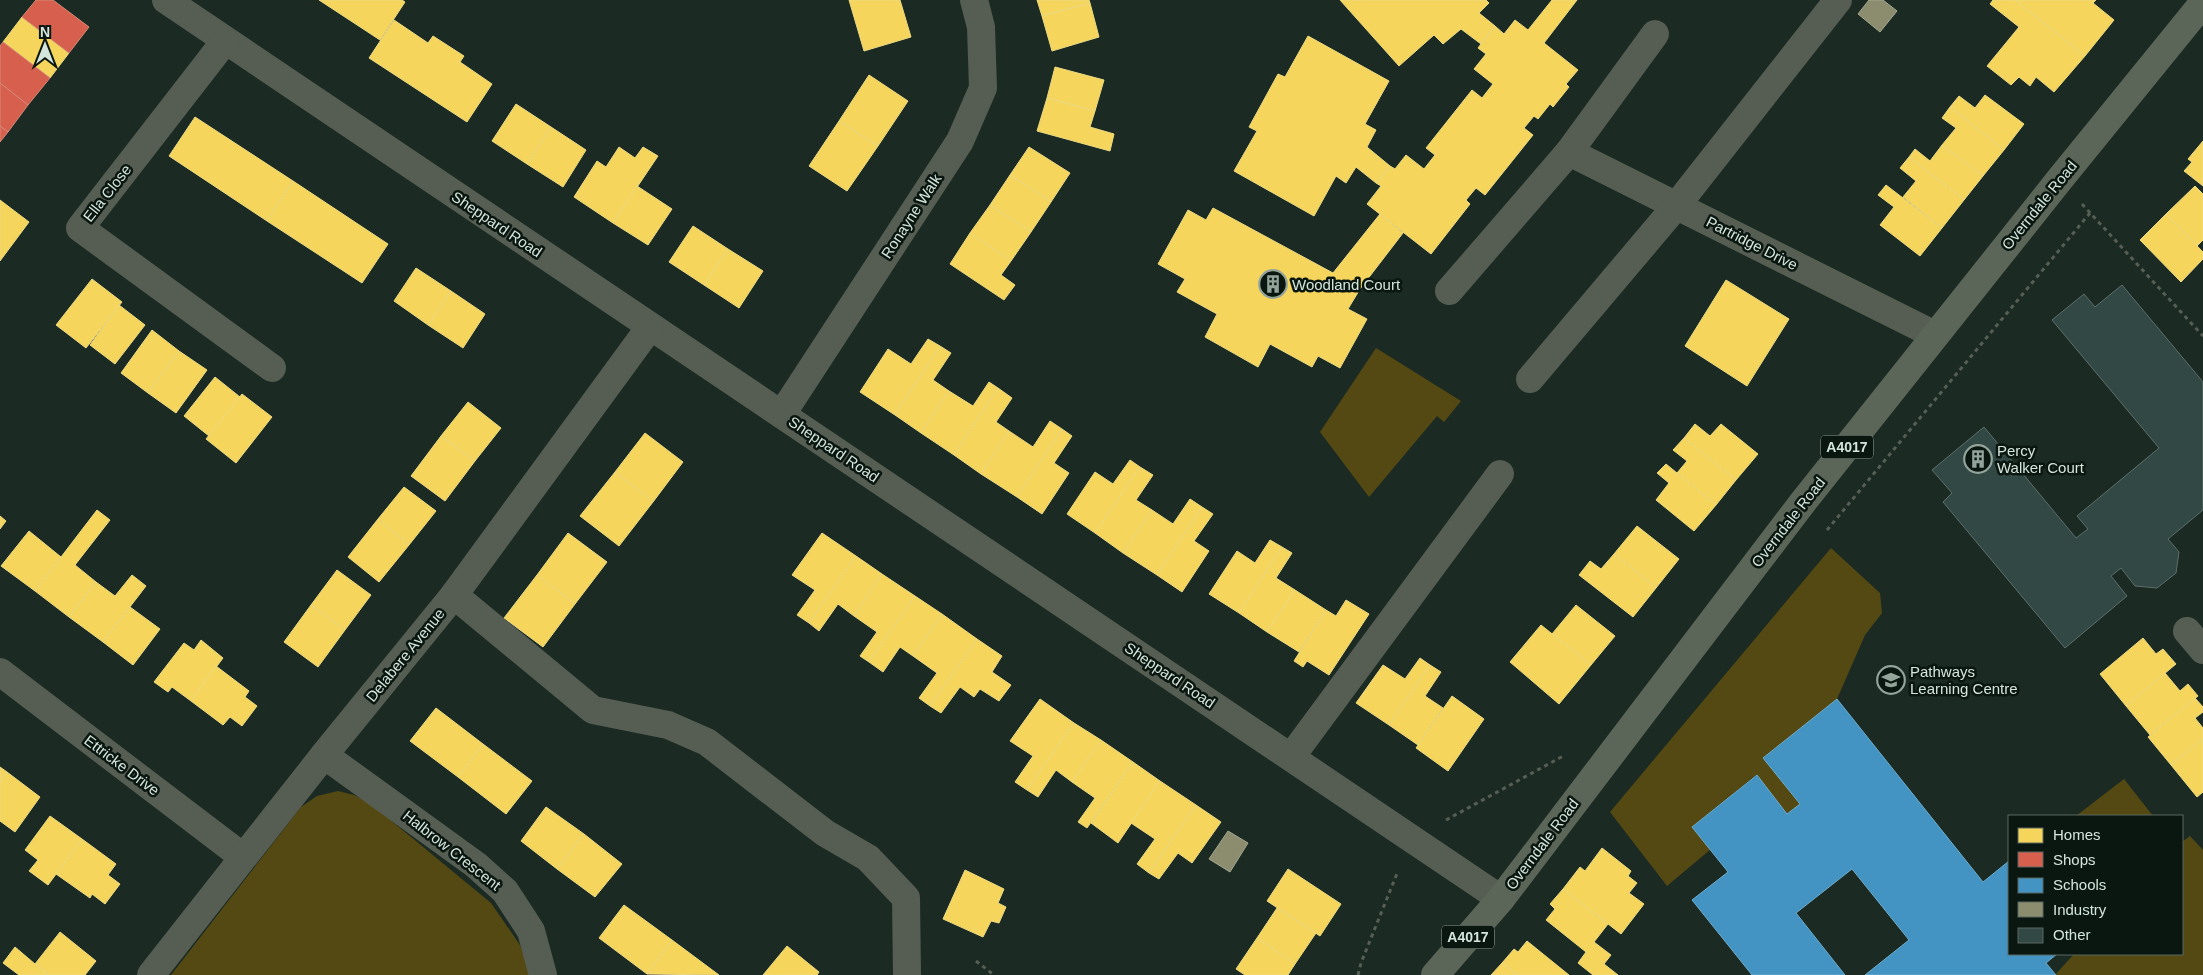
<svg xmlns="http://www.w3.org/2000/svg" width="2203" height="975" font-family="Helvetica,sans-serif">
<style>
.green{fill:#554913}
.homes{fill:#f6d55c;stroke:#ecda82}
.shops{fill:#d6604d;stroke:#d58878}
.schools{fill:#4393c3;stroke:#6eacca}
.industry{fill:#8c8c6e;stroke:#a2a78f}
.building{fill:#324845;stroke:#5e6e6a}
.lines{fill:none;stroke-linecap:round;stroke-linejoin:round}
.path{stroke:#565e55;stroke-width:3;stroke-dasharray:4 4;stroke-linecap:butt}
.minor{stroke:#565d52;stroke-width:28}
.major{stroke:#5c6658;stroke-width:28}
.labels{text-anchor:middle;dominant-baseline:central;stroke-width:5;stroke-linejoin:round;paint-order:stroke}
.shield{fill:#0a1610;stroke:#97a79f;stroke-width:1}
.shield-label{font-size:14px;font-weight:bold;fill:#d4e5dc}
.street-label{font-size:15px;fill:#d4e5dc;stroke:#0a1610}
.poi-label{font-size:15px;fill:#d4e5dc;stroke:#0a1610;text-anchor:start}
</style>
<rect width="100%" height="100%" fill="#1b2b23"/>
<g class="green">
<polygon points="1376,348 1461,401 1444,422 1437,416 1369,497 1320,432"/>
<polygon points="1831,548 1880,593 1882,613 1865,635 1837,699 1763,758 1800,804 1787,814 1756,775 1692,827 1711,849 1667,886 1610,812"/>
<polygon points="2124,779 2153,816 2076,816"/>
<polygon points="338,791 354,795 371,804 491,903 520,945 531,975 171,975 301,807 317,796"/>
<polygon points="2190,836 2203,850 2203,975 2055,975 2074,954 2182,954 2182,842"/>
</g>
<g class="homes">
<polygon points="319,0 402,0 405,2 380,40"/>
<polygon points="849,0 900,0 911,37 864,51"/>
<polygon points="1037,0 1089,0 1090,3 1042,16"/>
<polygon points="1340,0 1486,0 1489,3 1479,13 1495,26 1481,44 1461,29 1443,44 1434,35 1399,66"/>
<polygon points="1552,0 1577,0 1544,43 1578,70 1566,84 1569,87 1553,107 1550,104 1538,119 1534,116 1524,128 1533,135 1485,195 1476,188 1466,200 1470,204 1431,254 1367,204 1381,186 1376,183 1390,166 1395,169 1406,155 1424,169 1435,155 1426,148 1472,90 1482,98 1493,84 1474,69 1486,54 1478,48 1481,44 1495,26 1504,34 1515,20 1528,30"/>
<polygon points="1993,0 2015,0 2085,56 2054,92 2036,77 2030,86 2019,77 2011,85 1987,66 2019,27 1990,4"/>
<polygon points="2015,0 2096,0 2093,3 2114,20 2085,56"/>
<polygon points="1090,3 1099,37 1052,51 1042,16"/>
<polygon points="22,17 69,53 50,78 3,42"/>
<polygon points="394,20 428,43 433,36 464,56 460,62 492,84 467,122 369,58"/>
<polygon points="1308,36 1389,81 1365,124 1376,130 1367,147 1390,166 1376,183 1356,167 1346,183 1336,176 1314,216 1234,171 1257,131 1249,127 1278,74 1285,77"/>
<polygon points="1055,67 1104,80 1095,111 1047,98"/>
<polygon points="869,75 908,101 878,146 839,121"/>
<polygon points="1985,95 2024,124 2004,150 1950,107 1959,96 1975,108"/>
<polygon points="1047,98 1095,111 1090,127 1114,134 1110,151 1037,131"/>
<polygon points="516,104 551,127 527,164 492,141"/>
<polygon points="1950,107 2004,150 1983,176 1942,145 1956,128 1942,118"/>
<polygon points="195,117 293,181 267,221 169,156"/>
<polygon points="839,121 878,146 847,191 809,166"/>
<polygon points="551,127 586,150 563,187 527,164"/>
<polygon points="2203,141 2203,186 2184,171 2192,162 2188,159"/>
<polygon points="1942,145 1983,176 1964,200 1909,157 1915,149 1930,161"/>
<polygon points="619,147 635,158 643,147 658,156 613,223 574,197 597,161 606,167"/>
<polygon points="1029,147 1070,173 1051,202 1010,175"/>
<polygon points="1909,157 1964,200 1942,228 1903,197 1916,181 1900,168"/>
<polygon points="1010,175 1051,202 1031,232 990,205"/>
<polygon points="293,181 388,244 362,283 267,221"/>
<polygon points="1886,185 1942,228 1920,256 1880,225 1894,207 1878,195"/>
<polygon points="637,186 672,209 648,245 613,223"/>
<polygon points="2195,186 2203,194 2203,240 2197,246 2166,214"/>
<polygon points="0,200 29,222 0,261"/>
<polygon points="990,205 1031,232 1011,261 970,233"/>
<polygon points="1213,208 1333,273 1380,214 1403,233 1360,289 1348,309 1367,319 1340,368 1318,356 1312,367 1270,344 1258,367 1205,337 1217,314 1177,292 1185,279 1158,264 1188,210 1206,220"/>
<polygon points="2166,214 2203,252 2203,259 2181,282 2140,240"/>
<polygon points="693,226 728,249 704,285 669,262"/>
<polygon points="970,233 1011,261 1001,275 1015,285 1004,300 950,264"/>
<polygon points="728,249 763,271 739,308 704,285"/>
<polygon points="416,268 451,291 428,325 394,301"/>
<polygon points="92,279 122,302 86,348 56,325"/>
<polygon points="1726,280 1789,319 1747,386 1685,346"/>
<polygon points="451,291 485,314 463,348 428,325"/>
<polygon points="119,305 145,325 115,364 90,345"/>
<polygon points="152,330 179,351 148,393 121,373"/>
<polygon points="928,339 940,346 895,415 860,392 888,349 911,364"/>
<polygon points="940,346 951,353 933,380 949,391 921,433 895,415"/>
<polygon points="179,351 207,370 176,413 148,393"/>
<polygon points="215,377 240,397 209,436 184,416"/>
<polygon points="989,382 998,388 954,455 921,433 949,391 973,406"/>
<polygon points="998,388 1012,398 996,422 1009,431 981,474 954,455"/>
<polygon points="242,394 272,417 236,463 206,439"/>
<polygon points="468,402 501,428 475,461 441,436"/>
<polygon points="1050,421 1062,429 1017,497 981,474 1009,431 1033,447"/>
<polygon points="1695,424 1710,436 1721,424 1758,454 1736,480 1684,438"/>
<polygon points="1062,429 1072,436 1054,463 1069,473 1042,514 1017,497"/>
<polygon points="645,433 683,462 653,502 615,472"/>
<polygon points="441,436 475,461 445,501 411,476"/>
<polygon points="1684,438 1736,480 1716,505 1677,473 1687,461 1673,450"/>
<polygon points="1130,460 1140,467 1095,533 1067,514 1095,472 1113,484"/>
<polygon points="1666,464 1716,505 1694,531 1656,500 1669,483 1657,473"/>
<polygon points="1140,467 1153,475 1136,500 1152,510 1123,553 1095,533"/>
<polygon points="615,472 653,502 619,546 580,516"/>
<polygon points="404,487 436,511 409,545 378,519"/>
<polygon points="1190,499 1202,507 1157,575 1123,553 1152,510 1173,524"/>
<polygon points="1202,507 1213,514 1194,541 1209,551 1182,592 1157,575"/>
<polygon points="97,510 110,520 75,565 96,582 69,617 35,591"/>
<polygon points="0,516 6,521 0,529"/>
<polygon points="378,519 409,545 379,582 348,557"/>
<polygon points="1637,526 1679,559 1656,588 1614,554"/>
<polygon points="29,531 61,557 35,591 1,566"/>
<polygon points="568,533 607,562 575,604 537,575"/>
<polygon points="822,533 856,556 809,623 797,615 815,590 792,575"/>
<polygon points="1270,540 1282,547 1239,613 1209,594 1237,551 1255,563"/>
<polygon points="1282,547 1292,553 1276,578 1295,590 1267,632 1239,613"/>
<polygon points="1614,554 1656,588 1633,617 1579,575 1590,561 1601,569"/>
<polygon points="856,556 882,574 854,616 838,604 819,631 809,623"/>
<polygon points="337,570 371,595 345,630 311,605"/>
<polygon points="882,574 915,596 869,662 860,656 877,632 854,616"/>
<polygon points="132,575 146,586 103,642 69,617 96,582 115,596"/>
<polygon points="537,575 575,604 543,647 504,618"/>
<polygon points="1295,590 1326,610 1299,652 1267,632"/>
<polygon points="915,596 942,614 913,656 900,647 883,672 869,662"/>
<polygon points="1346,600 1369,614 1329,675 1307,661 1303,667 1294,661 1326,610 1336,616"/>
<polygon points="311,605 345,630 318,667 284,642"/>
<polygon points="1576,605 1615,636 1591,665 1552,634"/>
<polygon points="130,607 160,629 133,665 103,642"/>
<polygon points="942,614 977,639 930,706 919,698 937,673 913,656"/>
<polygon points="1541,625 1591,665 1559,704 1510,662"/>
<polygon points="2143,638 2156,654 2163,649 2176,664 2126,706 2100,674"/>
<polygon points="977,639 1002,656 992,672 1011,685 999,701 980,689 974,697 960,687 941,713 930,706"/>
<polygon points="201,640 223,658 191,701 172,687 168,692 154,682 184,643 194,650"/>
<polygon points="1420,658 1430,665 1389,725 1356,703 1383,665 1405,679"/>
<polygon points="1430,665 1441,672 1425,696 1443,708 1418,745 1389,725"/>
<polygon points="216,666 249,691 245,697 257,706 242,726 230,717 223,725 191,701"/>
<polygon points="2165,673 2180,691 2188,684 2198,696 2150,735 2126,706"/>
<polygon points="1452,696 1484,719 1448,771 1416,748"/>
<polygon points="2195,698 2203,707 2203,712 2195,718 2203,728 2203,739 2171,765 2148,737"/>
<polygon points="1040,699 1074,723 1027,790 1015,782 1033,756 1010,741"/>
<polygon points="436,708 483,744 458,777 410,741"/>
<polygon points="1074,723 1101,740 1072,782 1056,770 1038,797 1027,790"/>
<polygon points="2203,739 2203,792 2197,797 2171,765"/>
<polygon points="1101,740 1133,762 1087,828 1078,822 1095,798 1072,782"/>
<polygon points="483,744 532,781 506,814 458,777"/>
<polygon points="1133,762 1160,781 1118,843 1091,823"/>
<polygon points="0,767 7,772 0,782"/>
<polygon points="7,772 40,797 15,832 0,821 0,782"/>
<polygon points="1160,781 1196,805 1149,873 1137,864 1155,839 1131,823"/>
<polygon points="1196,805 1221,822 1192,863 1178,853 1159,879 1149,873"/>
<polygon points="546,807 584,834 557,869 521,841"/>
<polygon points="50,816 82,839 48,885 29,871 38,860 25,850"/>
<polygon points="584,834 622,864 595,897 557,869"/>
<polygon points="82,839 116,864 108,875 120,884 105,904 92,894 90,898 56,874"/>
<polygon points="1602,848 1631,871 1628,876 1637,883 1629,893 1644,904 1621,934 1563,889 1580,867 1585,871"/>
<polygon points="1288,869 1341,904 1320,936 1267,901"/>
<polygon points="965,870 1004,889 998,903 1006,907 999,923 991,921 983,937 943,919"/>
<polygon points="1563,889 1608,924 1594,942 1611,955 1604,964 1618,975 1593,975 1578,963 1586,952 1546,920 1555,909 1550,904"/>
<polygon points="624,905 672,940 647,974 599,938"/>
<polygon points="1277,908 1316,933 1295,964 1257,938"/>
<polygon points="60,932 96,961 85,975 49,975 35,964"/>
<polygon points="1257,938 1295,964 1288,975 1245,975 1236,969"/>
<polygon points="672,940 719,975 647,974"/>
<polygon points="1527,941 1569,975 1518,975 1502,963 1514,949 1518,952"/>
<polygon points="787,946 819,972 817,975 763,975"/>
<polygon points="15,947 35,964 49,975 19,975 3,963"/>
<polygon points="1502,963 1518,975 1491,975"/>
</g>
<g class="shops">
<polygon points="36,0 53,0 89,27 69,53 22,17"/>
<polygon points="3,42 50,78 28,105 0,83 0,46"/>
<polygon points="0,83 28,105 8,132 0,126"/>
<polygon points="0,126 8,132 0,142"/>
</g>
<polygon class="schools" points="1837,699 1983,882 2009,861 2009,954 2057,954 2046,963 2056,975 1865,975 1909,940 1852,869 1796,913 1845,975 1752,975 1692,900 1728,872 1692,827 1757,775 1787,814 1800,804 1763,758"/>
<g class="industry">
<polygon points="1869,0 1883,0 1897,11 1880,32 1858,14"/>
<polygon points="1228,831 1248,843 1230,872 1209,859"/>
</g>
<polygon class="building" points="2122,285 2203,382 2203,510 2168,539 2179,552 2176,573 2157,588 2135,586 2121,568 2111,576 2127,596 2065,648 1943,502 1952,493 1932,470 1984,427 2076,538 2088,529 2077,516 2159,448 2052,320 2084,294 2095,307"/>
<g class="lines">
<g class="path">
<polyline points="2082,204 2203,336"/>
<polyline points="1827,530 2090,213"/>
<polyline points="1446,820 1565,755"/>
<polyline points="976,961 994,975"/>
<polyline points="1358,975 1361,963 1398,871"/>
</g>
<g class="minor">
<polyline points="166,0 1501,899"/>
<polyline points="225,41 80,228 272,368"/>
<polyline points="1569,152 1935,335"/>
<polyline points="1449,291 1569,152 1655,34"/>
<polyline points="1530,379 1677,205 1838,0"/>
<polyline points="782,414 960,141 983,88 981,27 974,0"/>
<polyline points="454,595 593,710 668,725 707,742 825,833 868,858 906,898 907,975"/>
<polyline points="2187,631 2203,650"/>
<polyline points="0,672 243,857"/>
<polyline points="324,755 476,865 505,891 531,931 543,975"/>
<polyline points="1291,757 1500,474"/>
<polyline points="151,975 324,755 454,595 650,327"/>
</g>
<polyline class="major" points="1435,975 1501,899 1803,502 2060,179 2203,3"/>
</g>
<defs>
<symbol id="building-ring" viewBox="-11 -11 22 22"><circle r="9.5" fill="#0a1610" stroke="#93a49b" stroke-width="1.5"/><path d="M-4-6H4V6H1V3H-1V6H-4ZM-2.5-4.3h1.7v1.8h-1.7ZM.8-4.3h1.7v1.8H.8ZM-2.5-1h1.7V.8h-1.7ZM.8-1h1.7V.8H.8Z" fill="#93a49b"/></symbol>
<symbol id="school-ring" viewBox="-11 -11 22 22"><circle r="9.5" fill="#0a1610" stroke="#93a49b" stroke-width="1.5"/><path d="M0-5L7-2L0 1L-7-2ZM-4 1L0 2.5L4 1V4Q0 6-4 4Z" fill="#93a49b"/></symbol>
</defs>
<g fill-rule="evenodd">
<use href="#building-ring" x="1257" y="268" width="32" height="32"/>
<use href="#building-ring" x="1962" y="443" width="32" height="32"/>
<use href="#school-ring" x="1875" y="664" width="32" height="32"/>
</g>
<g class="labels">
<g class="shield">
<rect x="1821" y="435.5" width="52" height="23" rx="4"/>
<rect x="1442" y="925.5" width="52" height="23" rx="4"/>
</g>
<g class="shield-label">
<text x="1847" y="447">A4017</text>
<text x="1468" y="937">A4017</text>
</g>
<g class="street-label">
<text transform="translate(107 193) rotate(-52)">Ella Close</text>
<text transform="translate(2039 205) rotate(-51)">Overndale Road</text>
<text transform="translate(911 216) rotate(-57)">Ronayne Walk</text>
<text transform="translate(497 224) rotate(34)">Sheppard Road</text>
<text transform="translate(1752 243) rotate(27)">Partridge Drive</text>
<text transform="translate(834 449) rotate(34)">Sheppard Road</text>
<text transform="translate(1788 522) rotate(-52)">Overndale Road</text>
<text transform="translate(405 655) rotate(-51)">Delabere Avenue</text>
<text transform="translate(1170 675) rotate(34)">Sheppard Road</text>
<text transform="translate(122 765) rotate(37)">Ettricke Drive</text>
<text transform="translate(1542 844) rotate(-53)">Overndale Road</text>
<text transform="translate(452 850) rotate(38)">Halbrow Crescent</text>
</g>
<g class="poi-label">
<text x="1292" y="284">Woodland Court</text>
<text x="1997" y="450">Percy<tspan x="1997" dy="17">Walker Court</tspan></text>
<text x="1910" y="671">Pathways<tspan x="1910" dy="17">Learning Centre</tspan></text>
</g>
</g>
<rect x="2008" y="815" width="175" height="140" fill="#0a1610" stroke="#5b6962"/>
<rect x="2018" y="828" width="25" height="15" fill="#f6d55c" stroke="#5b6962"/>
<text x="2053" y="840" font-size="15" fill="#d4e5dc">Homes</text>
<rect x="2018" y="852" width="25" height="15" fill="#d6604d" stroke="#5b6962"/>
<text x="2053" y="865" font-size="15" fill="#d4e5dc">Shops</text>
<rect x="2018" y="878" width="25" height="15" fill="#4393c3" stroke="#5b6962"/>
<text x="2053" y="890" font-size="15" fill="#d4e5dc">Schools</text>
<rect x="2018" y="902" width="25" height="15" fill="#8c8c6e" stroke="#5b6962"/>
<text x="2053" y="915" font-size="15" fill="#d4e5dc">Industry</text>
<rect x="2018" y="928" width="25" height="15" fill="#324845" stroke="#5b6962"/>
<text x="2053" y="940" font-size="15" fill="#d4e5dc">Other</text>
<g transform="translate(45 45)" stroke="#0a1610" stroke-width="4" paint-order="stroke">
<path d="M0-4L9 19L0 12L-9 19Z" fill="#d4e5dc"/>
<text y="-8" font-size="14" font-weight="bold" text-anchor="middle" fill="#d4e5dc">N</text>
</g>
</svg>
